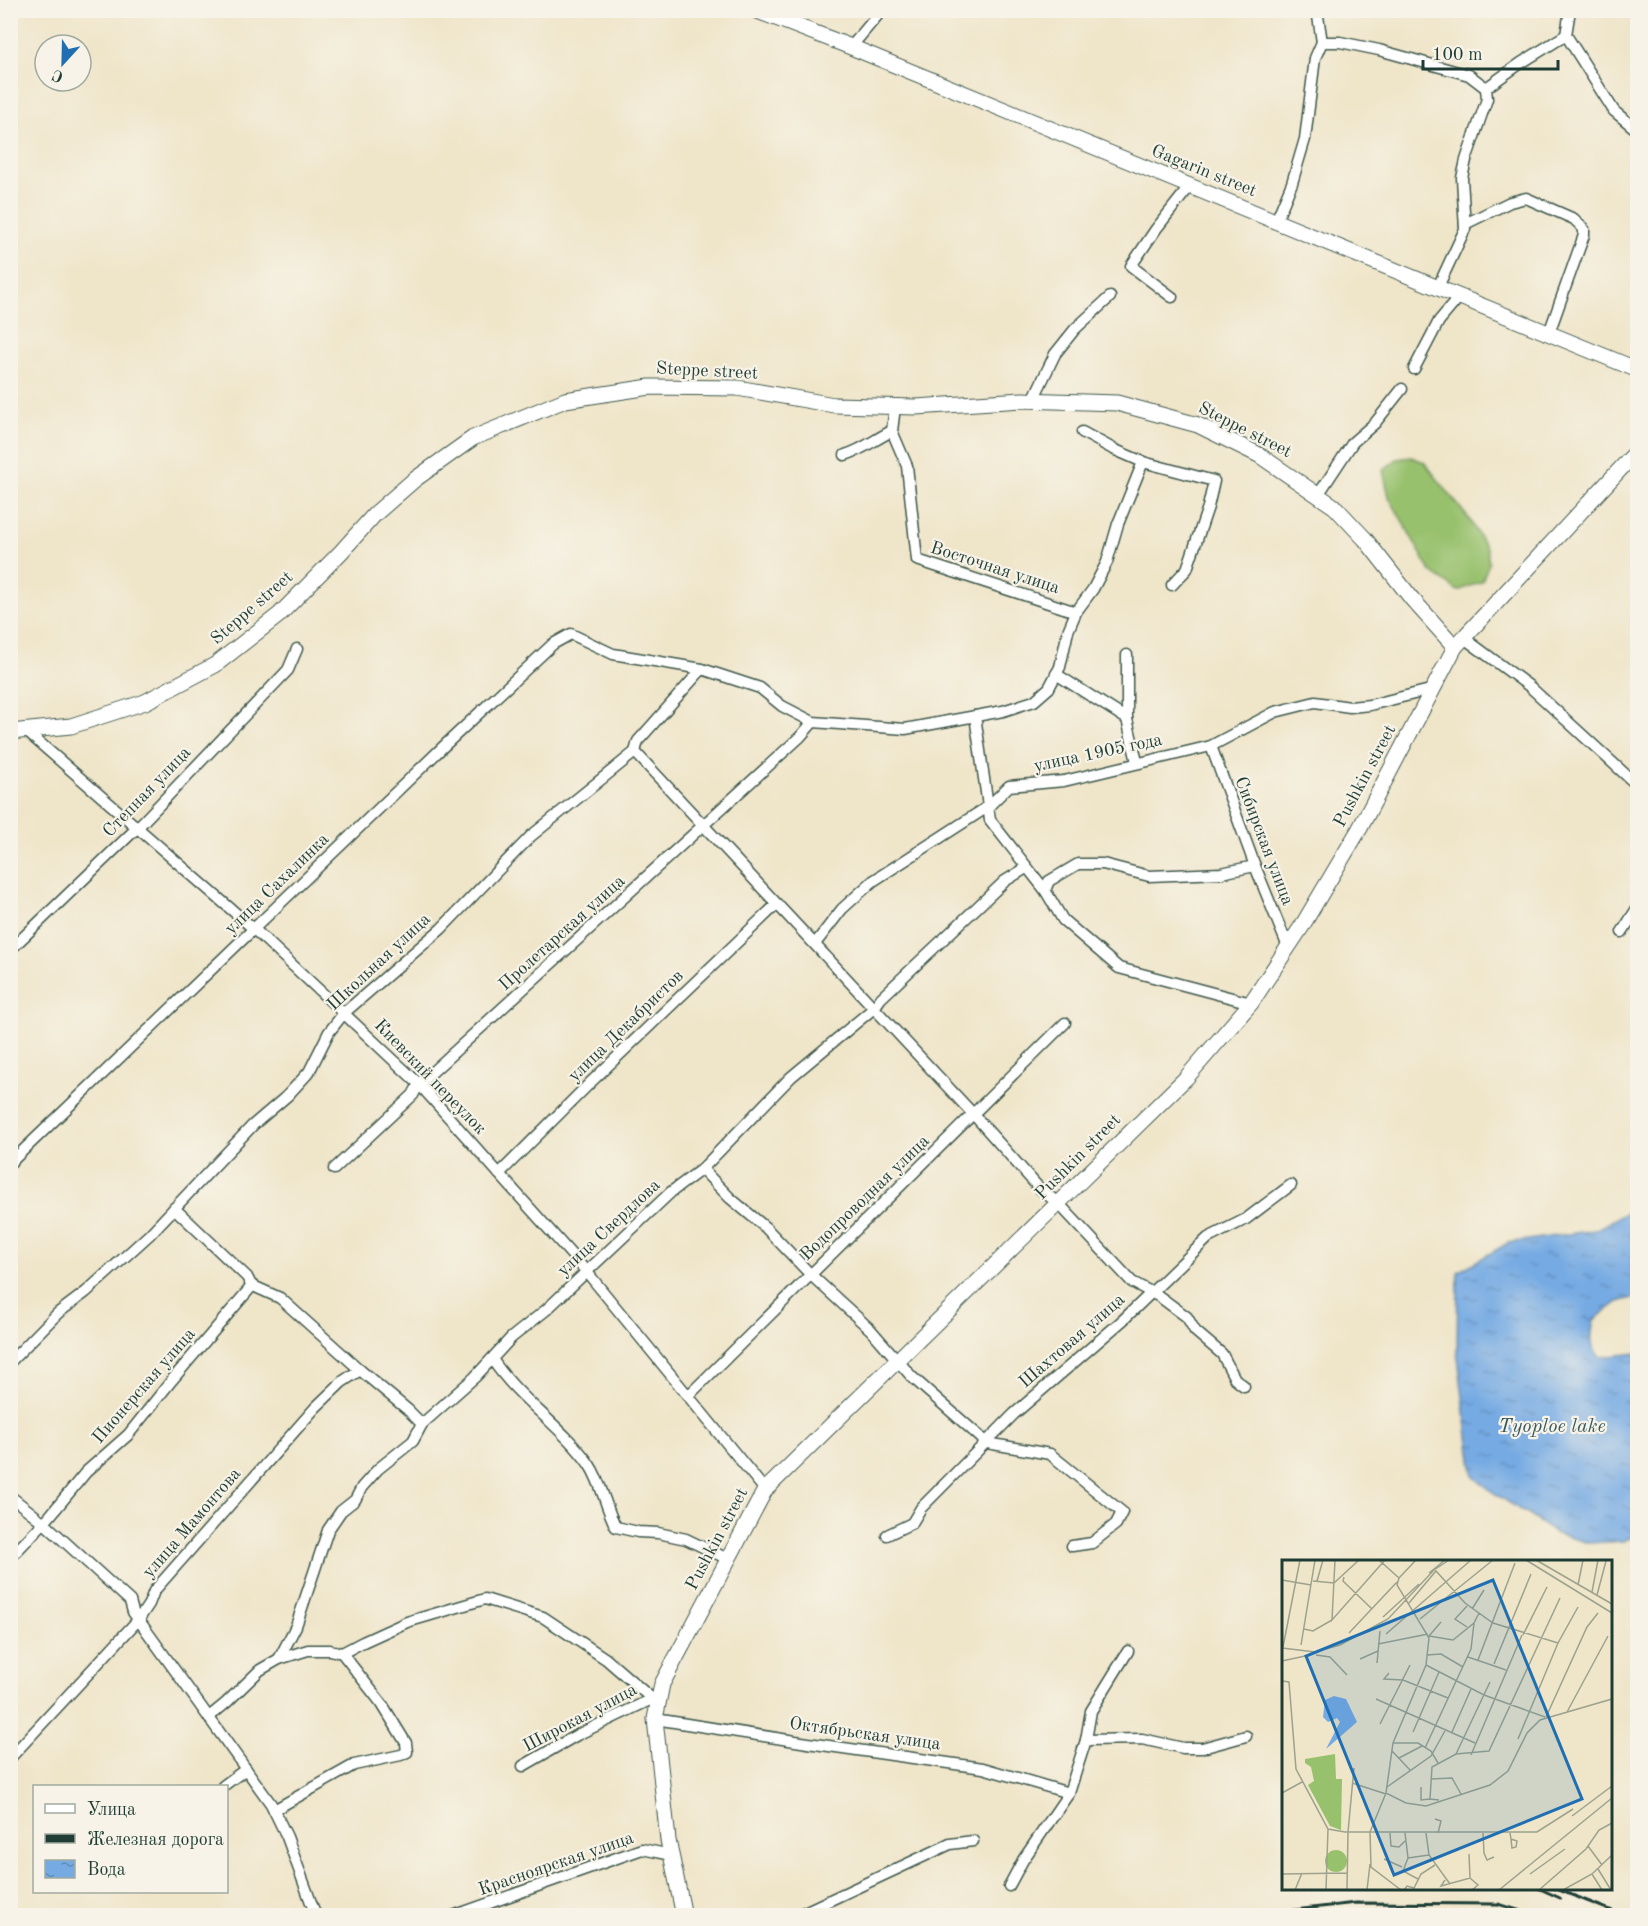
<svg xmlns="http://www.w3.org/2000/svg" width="1648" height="1926" font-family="'Old Standard TT',serif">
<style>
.pitch{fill:#98c16d;stroke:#5c7f50;stroke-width:1.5}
.water{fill:url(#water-ripples);stroke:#4a748c;stroke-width:1.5}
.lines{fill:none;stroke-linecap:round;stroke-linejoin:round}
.street-casing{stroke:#3e564a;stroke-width:13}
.secondary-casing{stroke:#3e564a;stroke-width:17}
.street{stroke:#fff;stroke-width:10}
.secondary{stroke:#fff;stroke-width:15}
.rail{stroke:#1f3d34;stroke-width:3}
.labels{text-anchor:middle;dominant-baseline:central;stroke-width:4.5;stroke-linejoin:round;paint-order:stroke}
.street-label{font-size:18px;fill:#1f3d34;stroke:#f7f3e8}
.water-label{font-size:20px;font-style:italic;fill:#355860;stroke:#f7f3e8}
.inset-road{fill:none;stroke:#9ca28d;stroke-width:1.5}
.view{fill:#1f6fb2;fill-opacity:0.15;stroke:#1f6fb2;stroke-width:3}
.inset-edge{fill:none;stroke:#1f3d34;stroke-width:3}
</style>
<defs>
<pattern id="water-ripples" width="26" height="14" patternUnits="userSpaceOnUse" patternTransform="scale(1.5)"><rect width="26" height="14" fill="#76aae3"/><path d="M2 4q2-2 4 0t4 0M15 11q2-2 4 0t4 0" fill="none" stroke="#608cb9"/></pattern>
</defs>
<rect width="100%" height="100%" fill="#f7f3e8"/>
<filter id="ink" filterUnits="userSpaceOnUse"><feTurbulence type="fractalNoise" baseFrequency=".0167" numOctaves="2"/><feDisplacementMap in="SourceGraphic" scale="12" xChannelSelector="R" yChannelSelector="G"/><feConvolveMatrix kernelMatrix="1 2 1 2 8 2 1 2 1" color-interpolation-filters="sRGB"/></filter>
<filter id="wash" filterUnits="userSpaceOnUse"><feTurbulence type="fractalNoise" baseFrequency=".008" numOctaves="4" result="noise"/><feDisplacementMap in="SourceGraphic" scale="24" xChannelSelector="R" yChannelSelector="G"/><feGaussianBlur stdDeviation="1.35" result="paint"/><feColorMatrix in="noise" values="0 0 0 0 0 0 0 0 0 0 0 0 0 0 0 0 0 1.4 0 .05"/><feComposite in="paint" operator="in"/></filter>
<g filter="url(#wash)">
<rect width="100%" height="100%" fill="#efe5c9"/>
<polygon class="pitch" points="1411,457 1424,462 1469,519 1487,549 1489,563 1482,581 1458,591 1431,572 1389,497 1383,470 1397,459"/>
<path class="water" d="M1637,1207V1297L1618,1302L1594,1320C1591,1334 1589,1348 1600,1357L1637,1353V1534L1624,1541L1589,1543L1557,1534L1491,1491L1473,1475L1457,1350L1458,1272L1508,1243L1595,1230Z"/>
</g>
<g filter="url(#ink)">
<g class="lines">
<defs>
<g id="street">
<polyline points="1566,35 1614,111 1638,131"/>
<polyline points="1322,42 1340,42 1379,50 1469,75 1486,88"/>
<polyline points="851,47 882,10"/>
<polyline points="1276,221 1292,183 1305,139 1315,58 1322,42 1317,10"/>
<polyline points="1465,224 1510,202 1526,198 1574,219 1584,229 1584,235 1549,333"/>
<polyline points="1438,287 1465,229 1462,178 1466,160 1487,99 1486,88 1521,63 1566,35 1570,10"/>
<polyline points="1172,297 1131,266 1156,229 1190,186"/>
<polyline points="1414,369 1439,321 1460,296"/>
<polyline points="1033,400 1055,354 1075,329 1110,297"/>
<polyline points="895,407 892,431 907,466 917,560 1076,612"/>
<path d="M845,455C863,450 875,439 892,431"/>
<polyline points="1143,462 1214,481 1208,507 1187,569 1172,585"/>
<polyline points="1318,495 1353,442 1375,423 1402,389"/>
<polyline points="1464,638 1529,686 1638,786"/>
<polyline points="1127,655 1127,719"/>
<polyline points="1056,674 1127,719 1137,762"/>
<polyline points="975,716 990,820 1045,890 1063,920 1119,968 1251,1003"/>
<polyline points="26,731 255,930 419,1084 586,1271 765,1490"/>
<polyline points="1211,746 1255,866 1288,947"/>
<polyline points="635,752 974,1115 1039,1188 1059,1204 1132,1282 1160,1297 1187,1317 1195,1331 1222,1354 1235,1379 1244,1386"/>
<polyline points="1045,890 1049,881 1078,864 1103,864 1149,876 1221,873 1255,866"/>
<polyline points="1622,932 1638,907"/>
<polyline points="815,944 842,909 873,881 989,806 1009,786 1064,781 1211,746 1275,712 1315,702 1350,707 1370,705 1434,689"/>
<polyline points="10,950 138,827 288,670 297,649"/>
<polyline points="10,1163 445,745 553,644 571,634 613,654 702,669 760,688 782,706 813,722 905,729 1003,711 1034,701 1049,688 1060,667 1068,631 1076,612 1093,589 1107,562 1118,524 1143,462 1113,449 1082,432"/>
<polyline points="334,1169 413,1095 419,1084 800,737 813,722"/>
<polyline points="702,1169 730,1198 766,1228 811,1275 871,1330 912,1377 987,1443 1050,1454 1122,1512 1116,1524 1092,1543 1072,1546"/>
<polyline points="499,1174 591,1082 777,904"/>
<polyline points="174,1208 247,1277 251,1285 280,1298 360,1370 408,1410 422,1424"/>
<path d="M492,1359C518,1399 561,1425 589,1464C602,1483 605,1507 616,1527L638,1532L658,1533L686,1539L728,1559"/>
<polyline points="10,1362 58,1313 86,1292 149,1235 253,1125 287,1096 309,1072 329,1032 344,1013 441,929 531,836 635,752 638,741 702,669"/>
<polyline points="688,1396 1065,1023"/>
<polyline points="10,1496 43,1522 130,1601 133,1612 271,1804 287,1837 316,1916"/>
<polyline points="887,1535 912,1523 921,1508 1014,1414 1123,1320 1208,1238 1246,1219 1291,1185"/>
<polyline points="10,1558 49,1517 86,1472 128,1435 172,1380 252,1286"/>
<polyline points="342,1653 363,1642 407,1622 485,1599 543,1617 606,1659 658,1704"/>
<polyline points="279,1659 296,1626 328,1530 341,1511 355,1500 362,1487 378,1469 413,1441 422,1424 475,1377 511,1338 546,1310 671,1192 702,1169 791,1077 874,1008 881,998 1005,881 1026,868"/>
<polyline points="209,1717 226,1703 260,1670 279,1659 308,1650 330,1650 342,1653 382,1704 406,1743 407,1752 401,1755 354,1765 274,1810"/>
<polyline points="655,1719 808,1743 983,1768 1069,1793"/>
<polyline points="1086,1740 1142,1739 1183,1748 1202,1748 1246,1736"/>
<polyline points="10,1758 139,1619 149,1604 154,1591 315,1408 342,1382 360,1370"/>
<polyline points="523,1766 577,1735 652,1699"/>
<polyline points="223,1786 246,1769"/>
<polyline points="1009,1886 1023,1860 1069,1793 1086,1740 1091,1711 1128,1651"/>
<polyline points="453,1916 642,1849 671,1855"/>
<polyline points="796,1916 950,1844 973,1841"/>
</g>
<g id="secondary">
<polyline points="755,10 851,47 1638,370"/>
<polyline points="10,732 71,726 145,702 215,665 279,615 341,552 375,514 414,480 473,438 565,400 650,387 737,388 834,405 916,407 1022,400 1117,403 1198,425 1259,455 1335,507 1365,539 1412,599 1455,647"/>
<polyline points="684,1916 668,1840 655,1719 662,1684 765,1490 1186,1078 1251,1003 1302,926 1360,828 1455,647 1638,450"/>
</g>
</defs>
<use href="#street" class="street-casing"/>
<use href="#secondary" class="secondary-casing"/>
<use href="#street" class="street"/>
<use href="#secondary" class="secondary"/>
<g class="rail">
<polyline points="1538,1888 1560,1898"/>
<polyline points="1554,1888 1625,1916"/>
<polyline points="1241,1916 1356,1903 1498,1904 1538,1916"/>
</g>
</g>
</g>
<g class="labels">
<g class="street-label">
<text transform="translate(1204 171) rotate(22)">Gagarin street</text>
<text transform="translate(707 371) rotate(3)">Steppe street</text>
<text transform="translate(1245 430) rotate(27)">Steppe street</text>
<text transform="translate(995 568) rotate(18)">Восточная улица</text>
<text transform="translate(252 608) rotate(-41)">Steppe street</text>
<text transform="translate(1098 753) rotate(-12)">улица 1905 года</text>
<text transform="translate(1365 776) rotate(-62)">Pushkin street</text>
<text transform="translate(147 792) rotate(-46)">Степная улица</text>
<text transform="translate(1264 841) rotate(69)">Сибирская улица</text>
<text transform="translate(277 884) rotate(-44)">улица Сахалинка</text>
<text transform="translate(562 933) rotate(-42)">Пролетарская улица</text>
<text transform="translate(379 962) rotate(-43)">Школьная улица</text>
<text transform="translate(626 1026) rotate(-44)">улица Декабристов</text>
<text transform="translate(430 1077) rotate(46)">Киевский переулок</text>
<text transform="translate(1078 1157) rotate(-45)">Pushkin street</text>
<text transform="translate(865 1198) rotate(-44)">Водопроводная улица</text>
<text transform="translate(609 1228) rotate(-43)">улица Свердлова</text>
<text transform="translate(1072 1341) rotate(-41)">Шахтовая улица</text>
<text transform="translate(144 1386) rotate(-49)">Пионерская улица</text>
<text transform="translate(192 1523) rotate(-49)">улица Мамонтова</text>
<text transform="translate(717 1539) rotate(-62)">Pushkin street</text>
<text transform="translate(580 1718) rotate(-28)">Широкая улица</text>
<text transform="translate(865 1734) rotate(8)">Октябрьская улица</text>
<text transform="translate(556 1864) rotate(-19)">Красноярская улица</text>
</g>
<g class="water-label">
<text x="1552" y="1427">Tyoploe lake</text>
</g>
</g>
<g transform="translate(1282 1560)">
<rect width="330" height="330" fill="#efe5c9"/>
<path d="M53,194L54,219H60L59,270L48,266L26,225L32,221L29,207L23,203V199ZM43 301a11 11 0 1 1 22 0a11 11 0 1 1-22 0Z" fill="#98c16d"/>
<path d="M52,136L64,139L75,162L44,189L58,162L55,158L46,162L41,157L43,140Z" fill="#76aae3"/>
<path class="inset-road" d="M53,0L50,60L103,0M97,0L117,18M244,0L330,53M254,0L330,44M147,13L163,0M62,17L61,21L90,49M117,18L134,0M0,20L29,25M31,21L52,23L77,0M35,21L41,0M296,25L301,0M310,32L316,0M315,35L324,1M127,43L154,11L183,43L211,63L276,83M190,49L202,30M101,57L137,24M138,59L211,0M185,67L173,59L185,46M22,69L31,71L50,60M67,73L115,22M104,74L189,0M241,75L265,27M147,76L171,80L192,63L197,53M147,76L159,62M96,84L146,74M19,85L33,0M1,87L18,0M0,88L33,92L58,85L106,59L152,10L167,0M34,95L48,97L65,115M145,95L159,94L181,107M186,97L224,110M78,99L96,91M196,100L233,3M0,101L23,96M95,103L98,71M212,104L249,14M144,105L202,135L263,157M107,113L102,119L121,120L166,138M0,121L7,122L14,209L46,269L63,272H88L104,233L124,243L144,246L208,225L226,211L245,173L258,160L330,139M94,139L193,183M285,152L326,76M264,157L305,67L316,53M98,164L128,105M131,172L157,112M170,172L189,129M236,179L276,83L296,47M111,183H136L149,191L156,203M143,188L189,89L192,63M110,191L128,210M174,194L208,122M189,195L240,75M117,198L140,186M149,219L170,218L179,234M70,223L104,234M105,227L149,196L164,169M139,227V240L148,239M0,233L20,222M104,233L111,183L144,105L147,78L115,25L117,18M157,240L148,239L150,207L174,194L207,191L278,38M290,256L330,226M153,259L159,261L156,273M66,272L72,208M108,273L109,286L117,287L123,281M123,273L126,298L121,311L136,319M144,273L147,295L168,324M201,273L202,293L205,300L212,297M228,273L229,279L230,288L234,287L235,281L229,279M306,286L320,305M187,294L188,318M126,298L147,295M102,299L120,307M316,309L329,330M0,314L65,313M248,314L283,289M310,314L320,330M163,320L159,326L188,318L196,325L190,330M13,330L20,313M44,330L46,269M65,330L66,272M85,330L88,304M119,330L89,307L88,272H255L291,249M122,330L125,326L132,328L139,314L153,305M217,330L330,238M257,330L304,289L317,270L330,263M281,330L310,314L330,295"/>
<path class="view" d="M211,20L300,239L112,315L24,96Z"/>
<rect width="330" height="330" class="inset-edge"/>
</g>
<rect width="1648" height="1926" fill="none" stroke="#f7f3e8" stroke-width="36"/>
<rect x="33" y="1785" width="195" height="108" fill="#f7f3e8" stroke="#a1aaa0" stroke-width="1.5"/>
<rect x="45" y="1804" width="30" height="9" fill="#ffffff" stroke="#a1aaa0" stroke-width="1.5"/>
<text x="87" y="1815" font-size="18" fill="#1f3d34">Улица</text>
<rect x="45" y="1834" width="30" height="9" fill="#1f3d34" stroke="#a1aaa0" stroke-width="1.5"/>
<text x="87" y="1845" font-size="18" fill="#1f3d34">Железная дорога</text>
<rect x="45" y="1860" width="30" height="18" fill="url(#water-ripples)" stroke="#a1aaa0" stroke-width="1.5"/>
<text x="87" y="1875" font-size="18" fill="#1f3d34">Вода</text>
<g transform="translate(63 63) rotate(202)"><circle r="28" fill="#f7f3e8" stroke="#a1aaa0" stroke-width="1.5"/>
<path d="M0-4.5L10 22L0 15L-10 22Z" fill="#1f6fb2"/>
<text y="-9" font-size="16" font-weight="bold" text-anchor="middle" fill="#1f3d34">С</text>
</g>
<path d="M1423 60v9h135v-9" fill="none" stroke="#1f3d34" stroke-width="3"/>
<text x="1432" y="60" font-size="18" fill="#1f3d34" stroke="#f7f3e8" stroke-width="4.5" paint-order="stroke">100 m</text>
</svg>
